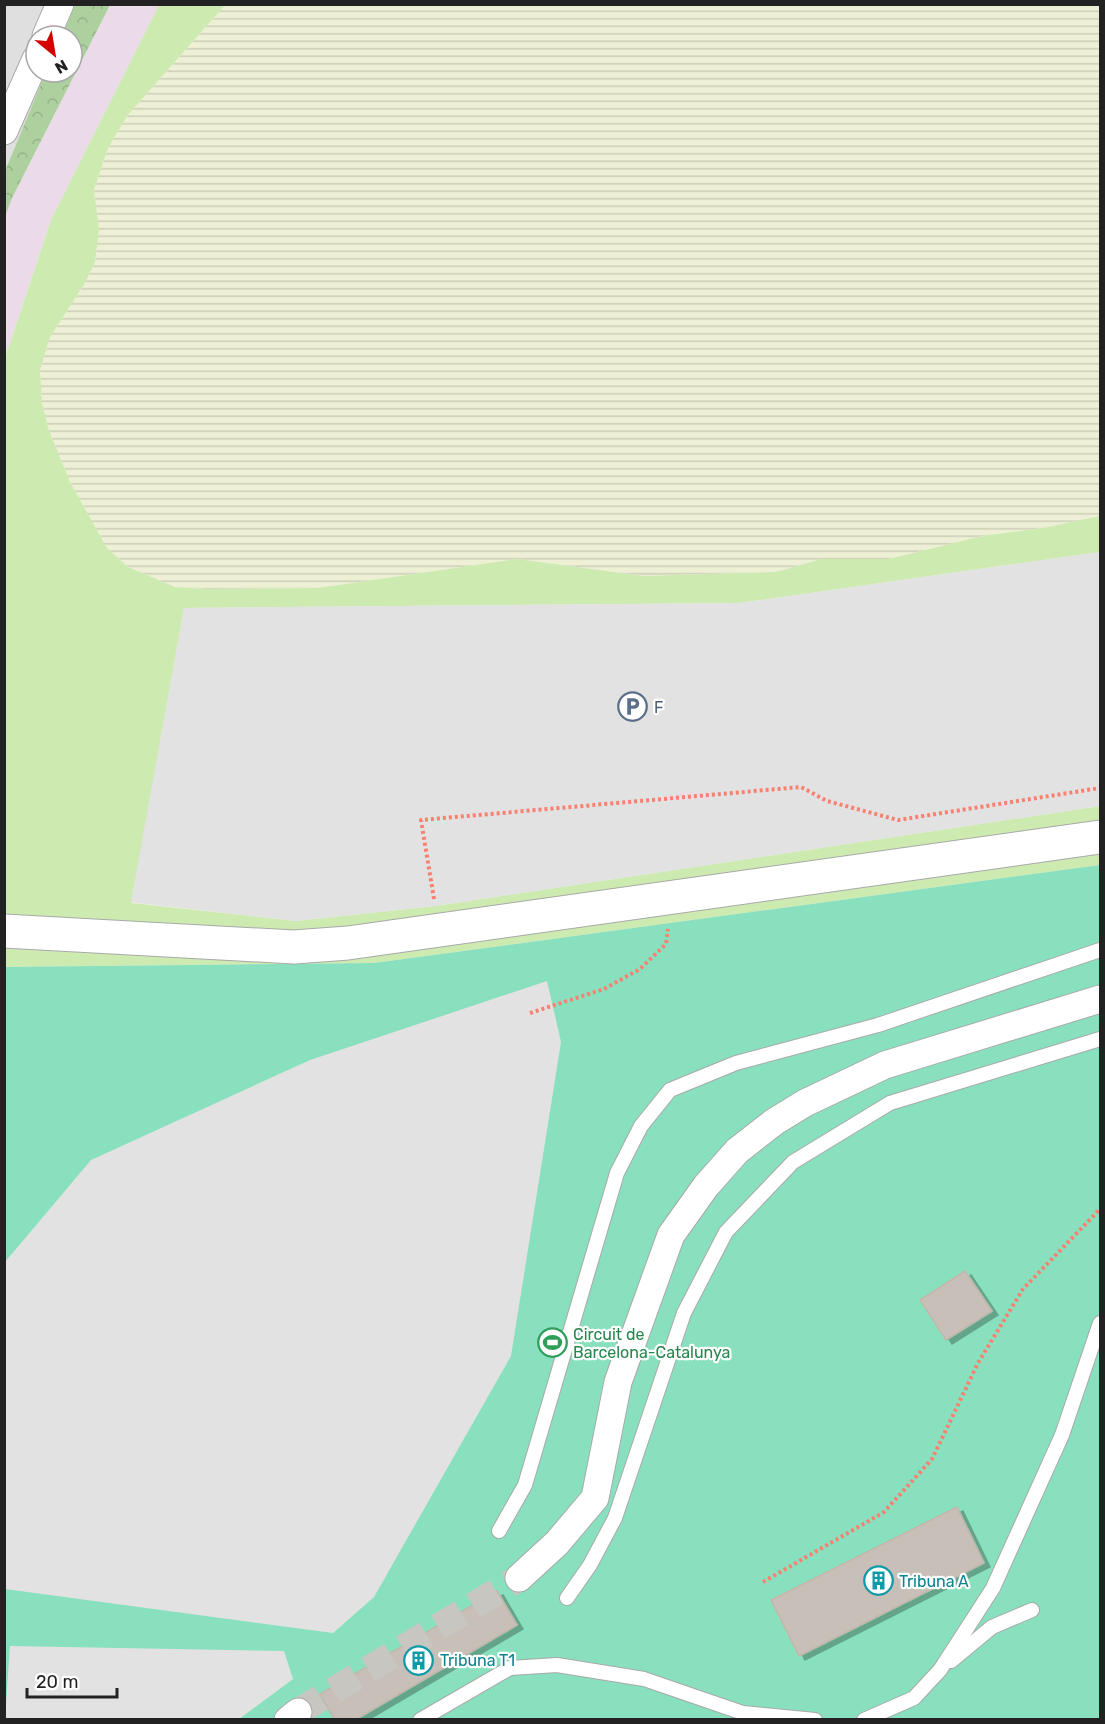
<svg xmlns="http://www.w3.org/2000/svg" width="1105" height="1724" font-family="Rubik,sans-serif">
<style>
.residential{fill:#e0dfdf}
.railway{fill:#ebdbe8}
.farmland{fill:url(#farmland-rules)}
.grass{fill:#cdebb0}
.forest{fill:url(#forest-crowns)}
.pitch{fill:#88e0be}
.parking{fill:#e2e2e2}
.building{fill:#c7bfb8;stroke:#c4b6ab;stroke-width:1.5;filter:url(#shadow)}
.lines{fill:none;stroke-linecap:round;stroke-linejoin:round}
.minor-tunnel{stroke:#c8c6c1;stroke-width:27;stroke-dasharray:27 14;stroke-linecap:butt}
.service-casing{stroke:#a9a9a9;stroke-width:16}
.minor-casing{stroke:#a9a9a9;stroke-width:29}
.tertiary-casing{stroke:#a9a9a9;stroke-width:35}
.path{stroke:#fa8072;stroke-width:4;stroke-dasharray:3 3;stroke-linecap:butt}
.service{stroke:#fff;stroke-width:14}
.minor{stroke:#fff;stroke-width:27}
.tertiary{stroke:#fff;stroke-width:33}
.labels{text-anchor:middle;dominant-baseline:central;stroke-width:4.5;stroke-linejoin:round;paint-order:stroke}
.service-label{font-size:16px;fill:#4e5e75;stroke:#fff;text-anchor:start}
.leisure-label{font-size:16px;fill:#27864d;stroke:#fff;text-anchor:start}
.culture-label{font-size:16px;fill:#0d838f;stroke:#fff;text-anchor:start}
</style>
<defs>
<pattern id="farmland-rules" width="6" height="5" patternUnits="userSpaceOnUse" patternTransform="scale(1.5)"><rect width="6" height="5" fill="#eef0d5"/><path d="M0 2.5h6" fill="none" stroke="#ccceb7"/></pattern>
<pattern id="forest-crowns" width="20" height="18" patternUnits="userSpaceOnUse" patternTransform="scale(1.5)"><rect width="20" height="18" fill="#add19e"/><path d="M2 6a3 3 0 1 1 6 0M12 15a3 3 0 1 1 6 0" fill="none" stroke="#95b388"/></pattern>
<filter id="shadow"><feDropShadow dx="6" dy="4" stdDeviation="0" flood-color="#0004"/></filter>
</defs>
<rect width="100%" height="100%" fill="#f2efe9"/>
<polygon class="residential" points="5,5 75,5 62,36 36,36 36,72 46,72 5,171"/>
<polygon class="railway" points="110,5 159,5 51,220 5,358 5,217 12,198"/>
<polygon class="farmland" points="225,5 1100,5 1100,516 1043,528 982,536 889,559 821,559 776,572 644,576 517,559 318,588 208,589 175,587 128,567 107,548 70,482 48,428 42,403 40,370 50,337 85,283 95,262 99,229 94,190 108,148 127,116"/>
<polygon class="grass" points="159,5 225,5 127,116 108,148 94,190 99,229 95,262 85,283 50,337 40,370 42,403 48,428 70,482 107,548 128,567 175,587 208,589 318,588 517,559 644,576 776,572 821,559 889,559 982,536 1043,528 1100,516 1100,552 740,603 184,608 132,903 296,921 435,906 1100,806 1100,865 374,963 5,967 5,358 51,220"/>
<polygon class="forest" points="75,5 110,5 12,198 5,217 5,171 46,72 72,72 72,36 62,36"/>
<polygon class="pitch" points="1100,865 1100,1719 5,1719 4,967 374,963"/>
<g class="parking">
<polygon points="1100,552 1100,806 435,906 296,921 131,902 184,608 740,603"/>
<polygon points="547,981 561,1042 511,1356 374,1597 333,1633 5,1589 5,1262 91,1160 310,1060"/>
<polygon points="10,1646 284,1651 293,1679 239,1719 5,1719"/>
</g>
<g class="building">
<polygon points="965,1271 992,1311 946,1340 920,1300"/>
<polygon points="957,1507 984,1563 799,1656 771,1600"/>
<polygon points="497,1591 517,1625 355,1720 335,1720 320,1694"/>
</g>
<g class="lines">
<polyline class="minor-tunnel" points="298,1712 519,1578"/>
<defs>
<g id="service">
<polyline points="499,1531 525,1485 617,1173 641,1126 670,1090 736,1063 878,1025 1100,950"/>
<polyline points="567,1598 590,1565 615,1518 684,1313 726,1232 793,1162 890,1103 1100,1039"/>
<polyline points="951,1661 992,1627 1032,1610"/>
<polyline points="420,1720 510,1668 557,1665 644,1679 743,1713 815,1720"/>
<polyline points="864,1720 914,1698 940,1670 993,1588 1062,1435 1100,1323"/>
</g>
<g id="minor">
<polyline points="46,36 60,4"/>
<polyline points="4,131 36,59"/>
<polyline points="519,1578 557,1543 595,1498 618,1382 671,1235 706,1186 737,1151 774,1122 805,1103 885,1065 1100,999"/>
<polyline points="288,1720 298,1712"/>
</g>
<polyline id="tertiary" points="4,931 294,947 348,943 1100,837"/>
</defs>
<use href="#service" class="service-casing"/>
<use href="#minor" class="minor-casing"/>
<use href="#tertiary" class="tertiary-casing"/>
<g class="path">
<polyline points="434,899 421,820 801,787 827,801 898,820 1100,788"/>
<polyline points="530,1013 604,989 640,969 666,944 668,929"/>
<polyline points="763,1582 884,1512 932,1459 978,1363 1023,1289 1100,1209"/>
</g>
<use href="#service" class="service"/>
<use href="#minor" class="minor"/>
<use href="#tertiary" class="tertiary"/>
</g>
<defs>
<symbol id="parking-ring" viewBox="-11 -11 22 22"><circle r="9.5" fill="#fff" stroke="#5c6f8a" stroke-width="1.5"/><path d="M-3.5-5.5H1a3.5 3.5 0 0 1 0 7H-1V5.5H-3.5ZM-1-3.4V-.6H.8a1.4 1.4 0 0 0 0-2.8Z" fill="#5c6f8a"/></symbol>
<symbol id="stadium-ring" viewBox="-11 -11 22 22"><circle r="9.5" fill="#fff" stroke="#2e9e5b" stroke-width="1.5"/><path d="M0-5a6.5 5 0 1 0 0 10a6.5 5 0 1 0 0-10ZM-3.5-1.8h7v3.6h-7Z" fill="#2e9e5b"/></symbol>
<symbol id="building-ring" viewBox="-11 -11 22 22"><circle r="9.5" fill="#fff" stroke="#0f9aa8" stroke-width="1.5"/><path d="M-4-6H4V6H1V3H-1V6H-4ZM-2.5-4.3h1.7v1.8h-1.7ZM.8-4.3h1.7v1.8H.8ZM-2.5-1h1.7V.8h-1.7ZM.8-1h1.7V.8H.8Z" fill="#0f9aa8"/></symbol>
</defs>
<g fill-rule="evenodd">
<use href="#parking-ring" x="616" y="690" width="33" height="33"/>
<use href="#stadium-ring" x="536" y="1326" width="33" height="33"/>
<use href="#building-ring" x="862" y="1564" width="33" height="33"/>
<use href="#building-ring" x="402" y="1644" width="33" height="33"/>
</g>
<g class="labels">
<g class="service-label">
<text x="654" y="707">F</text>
</g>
<g class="leisure-label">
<text x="573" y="1334">Circuit de<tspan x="573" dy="18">Barcelona-Catalunya</tspan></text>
</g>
<g class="culture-label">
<text x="899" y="1581">Tribuna A</text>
<text x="440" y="1660">Tribuna T1</text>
</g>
</g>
<rect width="1105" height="1724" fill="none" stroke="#222222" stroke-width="12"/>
<g transform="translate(54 54) rotate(150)"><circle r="28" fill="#ffffff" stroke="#a7a7a7" stroke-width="1.5"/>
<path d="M0-4.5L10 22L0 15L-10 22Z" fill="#d40000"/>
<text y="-9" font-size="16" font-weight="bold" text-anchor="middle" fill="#222222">N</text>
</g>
<path d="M27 1688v9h90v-9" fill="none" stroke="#222222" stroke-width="3"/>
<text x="36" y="1688" font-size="18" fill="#222222" stroke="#ffffff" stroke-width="4.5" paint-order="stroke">20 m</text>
</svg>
